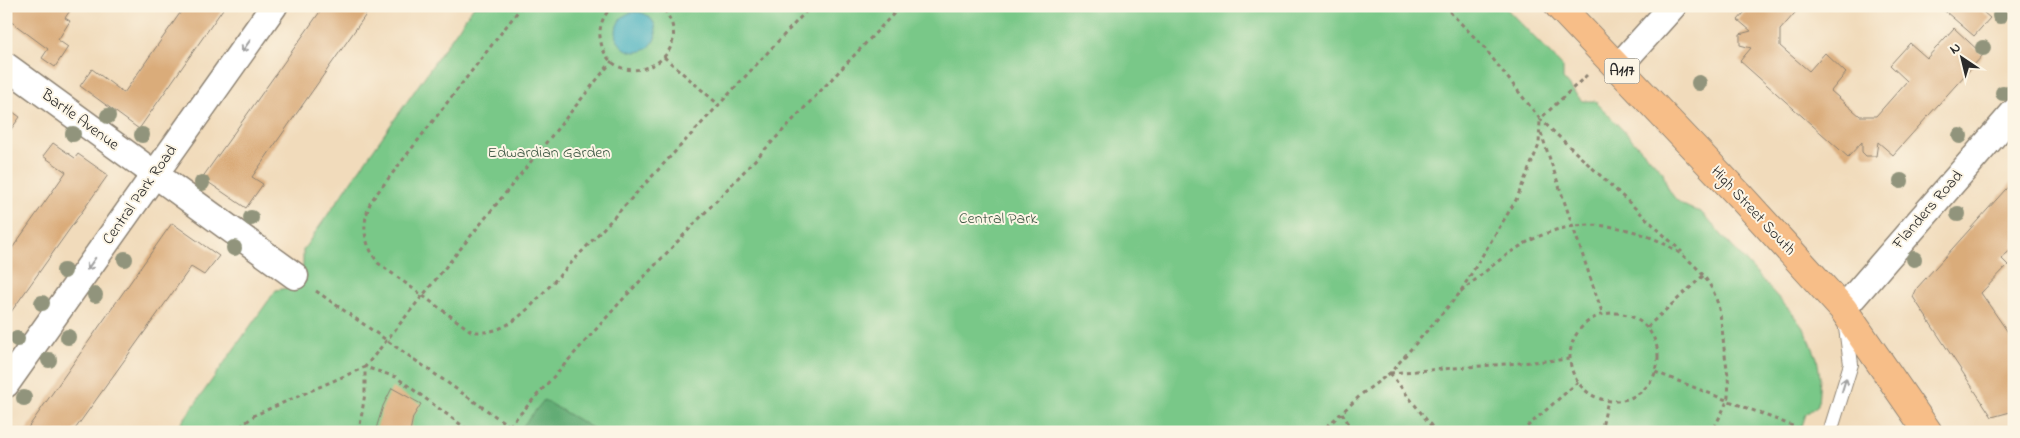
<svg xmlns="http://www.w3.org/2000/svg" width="2020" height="438" font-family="'Indie Flower',sans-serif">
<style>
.green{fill:#79c888;stroke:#527a5a}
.forest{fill:#62ac74;stroke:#466c50}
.water{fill:#40aebe;stroke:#366c74}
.building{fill:#daac7a}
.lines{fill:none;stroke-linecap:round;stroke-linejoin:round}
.lane-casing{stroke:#8e8373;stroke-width:16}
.street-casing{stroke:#8e8373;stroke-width:29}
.primary-casing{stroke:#8e8373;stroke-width:30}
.path{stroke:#8e8373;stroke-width:3;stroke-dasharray:4 4;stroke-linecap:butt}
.lane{stroke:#fff;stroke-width:14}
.street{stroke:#fff;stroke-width:26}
.primary{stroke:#f7be88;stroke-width:28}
.tree{fill:#91947b}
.oneway{stroke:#a0a0a0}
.labels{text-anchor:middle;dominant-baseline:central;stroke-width:4;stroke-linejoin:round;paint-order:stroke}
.shield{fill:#fcf5e5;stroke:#6a6863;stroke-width:1}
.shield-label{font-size:15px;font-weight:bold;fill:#2b2b2b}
.street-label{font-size:16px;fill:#2b2b2b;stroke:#fcf5e5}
.park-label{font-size:16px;fill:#425a47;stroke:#fcf5e5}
</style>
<rect width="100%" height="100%" fill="#fcf5e5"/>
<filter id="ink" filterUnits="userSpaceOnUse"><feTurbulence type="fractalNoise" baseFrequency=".02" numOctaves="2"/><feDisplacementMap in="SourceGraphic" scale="10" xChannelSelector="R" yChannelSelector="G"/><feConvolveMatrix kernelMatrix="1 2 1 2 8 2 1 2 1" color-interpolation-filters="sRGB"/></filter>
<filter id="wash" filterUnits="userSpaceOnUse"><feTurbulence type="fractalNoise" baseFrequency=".0096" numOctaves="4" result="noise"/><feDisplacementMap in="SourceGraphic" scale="20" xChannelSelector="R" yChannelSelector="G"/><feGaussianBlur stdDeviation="1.12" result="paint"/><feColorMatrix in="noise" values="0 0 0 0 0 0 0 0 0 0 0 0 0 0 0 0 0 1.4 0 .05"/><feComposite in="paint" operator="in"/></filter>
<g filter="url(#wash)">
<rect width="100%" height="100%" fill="#f1dbbb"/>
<path class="green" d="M474,6H1504L1563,67V79L1582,101H1595L1663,172C1668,195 1678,206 1701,212L1792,313L1806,332L1817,358L1820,377L1818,405L1806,414L1800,432H175L276,290L287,288L303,266V250Z"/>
<polygon class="forest" points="544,400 599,432 518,432"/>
<circle class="water" cx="636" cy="32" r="20"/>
<g id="blocks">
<g class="building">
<polygon points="6,6 73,6 65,18 70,21 58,40 68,47 55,67 42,58 48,49 6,18"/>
<polygon points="185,6 225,6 139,129 80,86 92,69 124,93"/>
<polygon points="324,6 372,6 252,177 263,184 246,208 202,178"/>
<polygon points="1750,6 1801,6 1780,30 1780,46 1809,71 1825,53 1846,73 1831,91 1860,116 1876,116 1907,81 1890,65 1910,43 1927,58 1954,28 1983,55 1893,155 1878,142 1876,156 1866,156 1862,152 1862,142 1848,157 1740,61 1751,48 1740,45 1740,34 1751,31 1738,20"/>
<polygon points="1939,6 1976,6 1990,18 1974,36"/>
<polygon points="6,107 20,117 6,136"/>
<polygon points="53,143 75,158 78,154 108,175 6,319 6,257 66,172 43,156"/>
<polygon points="2014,180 2014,253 2011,250 2001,258 2008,265 1981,293 2014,341 2014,411 1992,417 1913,297 1917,288"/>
<polygon points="172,223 219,256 204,275 191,267 73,432 25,432"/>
<polygon points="392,388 421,404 413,417 410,432 375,432 383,406"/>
</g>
</g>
</g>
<g filter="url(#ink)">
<use href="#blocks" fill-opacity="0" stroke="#8e8373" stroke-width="1"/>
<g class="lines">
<defs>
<polyline id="lane" points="1830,432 1851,364 1845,321"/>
<g id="street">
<polyline points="6,66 295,276"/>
<polyline points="1618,67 1673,6"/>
<polyline points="1843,309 2014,112"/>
<polyline points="6,384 274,6"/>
</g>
<polyline id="primary" points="1559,6 1740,196 1843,309 1928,432"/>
</defs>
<use href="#lane" class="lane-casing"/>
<use href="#street" class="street-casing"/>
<use href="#primary" class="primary-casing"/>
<g class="path">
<path d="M522,6L371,201C361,226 363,241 378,263L471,331C497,336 514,322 532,305L811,6"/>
<path d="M613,6C604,14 599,25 600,37C608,102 708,59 661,6"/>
<polyline points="664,57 719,105"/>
<polyline points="1587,75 1540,119 1682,252"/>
<polyline points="1541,133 1603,315"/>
<polyline points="316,291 518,432"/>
<path d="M1461,292C1495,263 1529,232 1575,226C1623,220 1689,244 1712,289C1721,306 1722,329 1724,348C1726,364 1731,385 1727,401C1723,411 1717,422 1712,432"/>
<circle cx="1614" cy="357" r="44"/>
<polyline points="1647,327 1704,275"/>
<polyline points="1655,372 1808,432"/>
<polyline points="1390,373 1571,359"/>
<polyline points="1390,373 1436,432"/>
<polyline points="1342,413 1354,432"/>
<polyline points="234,432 255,415 365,367 396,377 471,432"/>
<polyline points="359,432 365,393 365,367 612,61"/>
<polyline points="504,432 624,298 901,6"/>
<polyline points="1321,432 1363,393 1390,373 1459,294 1516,200 1539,145 1540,119 1482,45 1444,6"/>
<polyline points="1521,432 1578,382"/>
<polyline points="1601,432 1608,400"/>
</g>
<use href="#lane" class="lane"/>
<use href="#street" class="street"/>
<use href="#primary" class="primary"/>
</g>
<g class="tree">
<circle cx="2000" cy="16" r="8"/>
<circle cx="1983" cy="48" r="8"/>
<circle cx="1699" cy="83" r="8"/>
<circle cx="2003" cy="93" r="8"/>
<circle cx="108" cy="116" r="8"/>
<circle cx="73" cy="134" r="8"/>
<circle cx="142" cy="135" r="8"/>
<circle cx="1960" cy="136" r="8"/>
<circle cx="1901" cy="181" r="8"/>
<circle cx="202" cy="183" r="8"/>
<circle cx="1958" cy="214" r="8"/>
<circle cx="251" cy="218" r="8"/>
<circle cx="234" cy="248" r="8"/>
<circle cx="125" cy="259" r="8"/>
<circle cx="1914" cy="259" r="8"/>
<circle cx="64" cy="271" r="8"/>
<circle cx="95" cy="295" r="8"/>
<circle cx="42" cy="303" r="8"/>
<circle cx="68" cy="337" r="8"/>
<circle cx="17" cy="339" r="8"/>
<circle cx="49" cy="360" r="8"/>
<circle cx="24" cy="398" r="8"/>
</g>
<defs><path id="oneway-shaft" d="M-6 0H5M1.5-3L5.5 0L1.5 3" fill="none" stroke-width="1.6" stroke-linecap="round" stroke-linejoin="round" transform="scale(1.25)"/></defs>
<g class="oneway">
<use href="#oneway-shaft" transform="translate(246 46) rotate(126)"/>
<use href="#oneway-shaft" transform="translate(91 264) rotate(125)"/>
<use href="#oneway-shaft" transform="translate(1844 385) rotate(-73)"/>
</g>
</g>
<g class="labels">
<rect class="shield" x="1604.5" y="58.5" width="35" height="25" rx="4"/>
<g class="shield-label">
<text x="1622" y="71">A117</text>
</g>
<g class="street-label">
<text transform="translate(80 120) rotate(36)">Bartle Avenue</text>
<text transform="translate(140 195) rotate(-55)">Central Park Road</text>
<text transform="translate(1928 210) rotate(-49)">Flanders Road</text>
<text transform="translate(1753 211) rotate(47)">High Street South</text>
</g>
<g class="park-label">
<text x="549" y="153">Edwardian Garden</text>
<text x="998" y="219">Central Park</text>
</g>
</g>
<rect width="2020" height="438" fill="none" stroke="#fcf5e5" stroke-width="25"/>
<g transform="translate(1962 58) rotate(325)" stroke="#fcf5e5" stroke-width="4" paint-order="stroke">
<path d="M0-4L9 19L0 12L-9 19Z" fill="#2b2b2b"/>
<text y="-8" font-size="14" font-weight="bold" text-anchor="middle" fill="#2b2b2b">N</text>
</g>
</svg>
